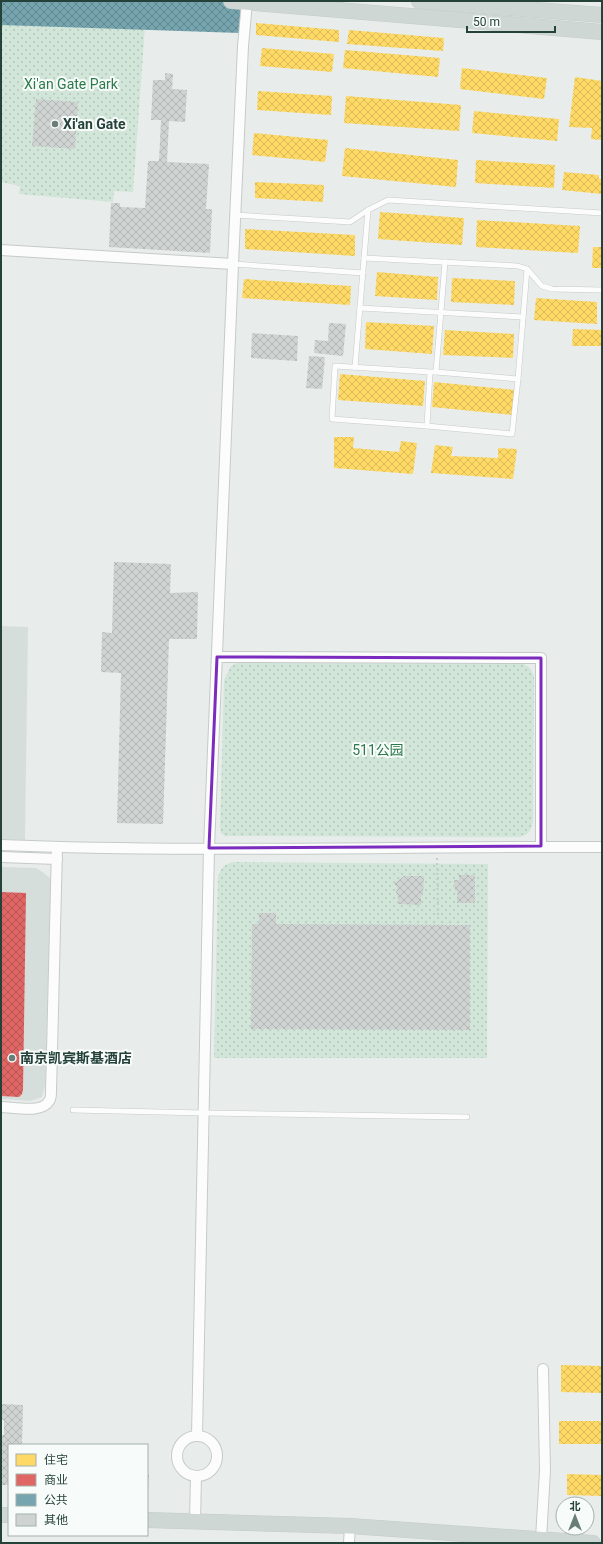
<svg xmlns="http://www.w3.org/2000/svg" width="603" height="1544" font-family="Roboto,'Noto Sans SC',sans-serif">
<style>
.built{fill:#d6dedb}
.park{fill:url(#park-dots)}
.homes{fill:url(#homes-cross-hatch)}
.shops{fill:url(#shops-cross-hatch)}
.public{fill:url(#public-cross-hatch)}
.building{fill:url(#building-cross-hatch)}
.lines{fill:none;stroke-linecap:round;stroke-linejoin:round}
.service-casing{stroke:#c5cac8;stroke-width:6}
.minor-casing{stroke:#c5cac8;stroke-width:12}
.primary-casing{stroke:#c3ccc9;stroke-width:16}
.path{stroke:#c3ccca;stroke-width:2;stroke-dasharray:2 3;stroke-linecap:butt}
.service{stroke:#fcfcfc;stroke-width:5}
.minor{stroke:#fcfcfc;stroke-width:10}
.primary{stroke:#cfd7d5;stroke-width:15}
.marked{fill:none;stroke:#7b2cbf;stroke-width:3;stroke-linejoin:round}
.poi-dot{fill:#697e78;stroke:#f7fbf9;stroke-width:1.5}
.labels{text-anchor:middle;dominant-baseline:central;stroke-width:4;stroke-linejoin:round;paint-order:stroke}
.park-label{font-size:14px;fill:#2d7a4b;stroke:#f7fbf9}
.poi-label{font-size:14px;font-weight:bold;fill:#24423a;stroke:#f7fbf9;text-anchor:start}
</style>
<defs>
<pattern id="park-dots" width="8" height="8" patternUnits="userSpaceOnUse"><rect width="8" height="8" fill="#d1e6d8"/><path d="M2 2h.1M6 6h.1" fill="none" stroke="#b3c6ba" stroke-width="1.8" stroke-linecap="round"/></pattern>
<pattern id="homes-cross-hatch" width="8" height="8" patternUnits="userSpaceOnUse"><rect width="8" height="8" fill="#ffd966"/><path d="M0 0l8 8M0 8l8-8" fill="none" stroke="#dabb59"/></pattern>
<pattern id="shops-cross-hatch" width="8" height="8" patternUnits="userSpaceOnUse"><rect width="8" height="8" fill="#e06666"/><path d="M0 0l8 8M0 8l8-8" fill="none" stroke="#b55655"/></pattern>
<pattern id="public-cross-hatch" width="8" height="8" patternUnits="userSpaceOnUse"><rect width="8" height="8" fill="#76a5af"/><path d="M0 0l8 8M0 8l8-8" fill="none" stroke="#61888f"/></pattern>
<pattern id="building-cross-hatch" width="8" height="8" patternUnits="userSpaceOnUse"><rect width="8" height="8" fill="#cfd4d2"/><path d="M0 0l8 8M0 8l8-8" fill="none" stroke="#b2b7b5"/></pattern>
</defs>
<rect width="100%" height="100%" fill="#e8edeb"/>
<g class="built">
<polygon points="1,626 28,627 25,840 1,839"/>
<polygon points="1,867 36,868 44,873 51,879 45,1086 42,1097 30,1101 1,1099"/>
</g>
<g class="park">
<polygon points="1,8 146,13 133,192 114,191 113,202 19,194 20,186 1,182"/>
<path d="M237,663L524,664L530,668L534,676L533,821C531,830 530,834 520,837L225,836L221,833L220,828L224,680L231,666Z"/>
<path d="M234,862L488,864L487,1058H214L218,876C222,867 224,864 234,862Z"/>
</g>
<g class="homes">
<polygon points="256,23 339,30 339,42 256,35"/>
<polygon points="349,30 444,38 443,51 347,44"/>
<polygon points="262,48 334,54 332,72 260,66"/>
<polygon points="345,50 440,58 438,77 343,68"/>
<polygon points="462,68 547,78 544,99 460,89"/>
<polygon points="575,77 602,81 602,140 591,139 592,128 569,127"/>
<polygon points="258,91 332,96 331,115 257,110"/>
<polygon points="346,96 461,105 459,131 344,123"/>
<polygon points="474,111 559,119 557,141 472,133"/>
<polygon points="254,133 328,140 325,162 252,155"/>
<polygon points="345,148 458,160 456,187 342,176"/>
<polygon points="476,160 555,165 554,188 475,183"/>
<polygon points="564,172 599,175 599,179 602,179 602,194 562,190"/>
<polygon points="255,182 324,185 323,202 255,198"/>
<polygon points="380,212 464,218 462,245 378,239"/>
<polygon points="477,220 580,226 578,253 476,247"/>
<polygon points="245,229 355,235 355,256 245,249"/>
<polygon points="593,247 602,247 602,268 592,268"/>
<polygon points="377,272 438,277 437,300 375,296"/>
<polygon points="452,278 515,281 514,305 451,302"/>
<polygon points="244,279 351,286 350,305 242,298"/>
<polygon points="536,298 597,302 597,324 534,320"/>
<polygon points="366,322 434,326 432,354 365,349"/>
<polygon points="573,329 602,330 602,346 572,346"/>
<polygon points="445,330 514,334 513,358 443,355"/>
<polygon points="340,374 425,381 423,406 338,400"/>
<polygon points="434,382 515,390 512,415 432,407"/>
<polygon points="334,437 354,437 353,448 399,452 401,441 417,443 413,474 334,468"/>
<polygon points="435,445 453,447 451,456 498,458 498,448 517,449 513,479 431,473"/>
<polygon points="561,1365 602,1366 602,1393 561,1392"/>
<rect x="559" y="1421" width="43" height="23"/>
<polygon points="567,1474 602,1475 602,1496 567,1495"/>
</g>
<polygon class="shops" points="1,892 26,893 23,1090 22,1094 19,1097 1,1096"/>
<polygon class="public" points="1,1 241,1 240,33 1,25"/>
<g class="building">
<polygon points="165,73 173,74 172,89 187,90 185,122 169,121 167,162 209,164 206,209 212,209 210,253 109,247 111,203 120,203 120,207 145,208 148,161 159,161 161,120 151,120 153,80 165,80"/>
<polygon points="36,99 78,102 75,149 32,146"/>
<polygon points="329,323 346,324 343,356 314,353 315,340 328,341"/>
<polygon points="252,333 298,336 297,361 251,358"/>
<polygon points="309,356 325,357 322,389 306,388"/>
<polygon points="114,562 171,564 170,593 198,592 197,639 169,639 163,824 117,823 121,673 101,672 102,632 112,633"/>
<polygon points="459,875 475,875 475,903 457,903 457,891 455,891 455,886 454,886 454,880 459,880"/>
<polygon points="404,876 424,876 423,895 421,895 421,905 398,904 398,894 396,894 397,887 394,884"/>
<polygon points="259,913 276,913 276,924 470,925 470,1030 251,1029 252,924 259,924"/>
<polygon points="1,1404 23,1405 22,1445 9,1445 9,1485 1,1485 1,1435 4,1435 4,1420 1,1420"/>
<polygon points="147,1474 149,1474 148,1490 147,1490"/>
</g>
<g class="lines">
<defs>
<g id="service">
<polyline points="235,215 350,222 368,210 388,200 602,213"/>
<polyline points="364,258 518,266 527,269 542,286 552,289 602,290"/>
<polyline points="233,264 363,273"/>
<polyline points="360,308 523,317"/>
<polyline points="355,367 368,210"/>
<polyline points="430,372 427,426 332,419 335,366 430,372 436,372 445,262"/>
<polyline points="436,372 518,379 527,269"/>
<polyline points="427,426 512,434 518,379"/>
<polyline points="73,1110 204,1113 467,1117"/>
</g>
<g id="minor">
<polyline points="1,250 233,264"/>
<polyline points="217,657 541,658 541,846"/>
<path d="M1,845C201,853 402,846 602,847"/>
<polyline points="1,857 57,859"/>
<path d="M1,1107C13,1107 42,1114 49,1101C51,1099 51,1095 51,1092L57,847"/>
<circle cx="197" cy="1456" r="20"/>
<polyline points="197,1436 209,848 233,264 243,46 247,2"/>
<polyline points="195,1521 196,1476"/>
<polyline points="541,1539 545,1471 543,1369"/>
<polyline points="349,1543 350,1526"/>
</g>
<g id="primary">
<polyline points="231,1 602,32"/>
<polyline points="419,1 602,15"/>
<polyline points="1,1515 9,1515"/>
<polyline points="147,1520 350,1526 593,1543"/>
</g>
</defs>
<use href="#service" class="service-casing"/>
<use href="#minor" class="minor-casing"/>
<use href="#primary" class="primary-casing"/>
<polyline class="path" points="437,858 438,918"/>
<use href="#service" class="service"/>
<use href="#minor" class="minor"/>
<use href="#primary" class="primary"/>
</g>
<path class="marked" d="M217,657L541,658V846L209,848Z"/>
<g class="poi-dot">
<circle cx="55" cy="124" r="4"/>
<circle cx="12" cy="1058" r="4"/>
</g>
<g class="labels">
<g class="park-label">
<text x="71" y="84">Xi'an Gate Park</text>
<text x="378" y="750">511公园</text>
</g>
<g class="poi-label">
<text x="63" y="124">Xi'an Gate</text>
<text x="20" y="1058">南京凯宾斯基酒店</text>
</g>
</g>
<rect width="603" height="1544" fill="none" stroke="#24423a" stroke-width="4"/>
<rect x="8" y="1444" width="140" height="92" fill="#f7fbf9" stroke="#a3b1ad"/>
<rect x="16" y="1454" width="20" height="12" fill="#ffd966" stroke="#a3b1ad"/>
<text x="44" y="1464" font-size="12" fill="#24423a">住宅</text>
<rect x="16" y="1474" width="20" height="12" fill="#e06666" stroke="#a3b1ad"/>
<text x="44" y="1484" font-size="12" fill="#24423a">商业</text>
<rect x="16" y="1494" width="20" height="12" fill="#76a5af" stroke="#a3b1ad"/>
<text x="44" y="1504" font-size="12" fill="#24423a">公共</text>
<rect x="16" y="1514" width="20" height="12" fill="#cfd4d2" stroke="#a3b1ad"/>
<text x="44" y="1524" font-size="12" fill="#24423a">其他</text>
<g transform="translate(575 1516)"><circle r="19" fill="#f7fbf9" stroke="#a3b1ad"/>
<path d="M0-3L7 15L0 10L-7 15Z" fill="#697e78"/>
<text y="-6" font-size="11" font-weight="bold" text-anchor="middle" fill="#24423a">北</text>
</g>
<path d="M467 26v6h88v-6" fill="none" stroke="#24423a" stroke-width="2"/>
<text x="473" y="26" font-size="12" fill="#24423a" stroke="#f7fbf9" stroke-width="3" paint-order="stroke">50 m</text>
</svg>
